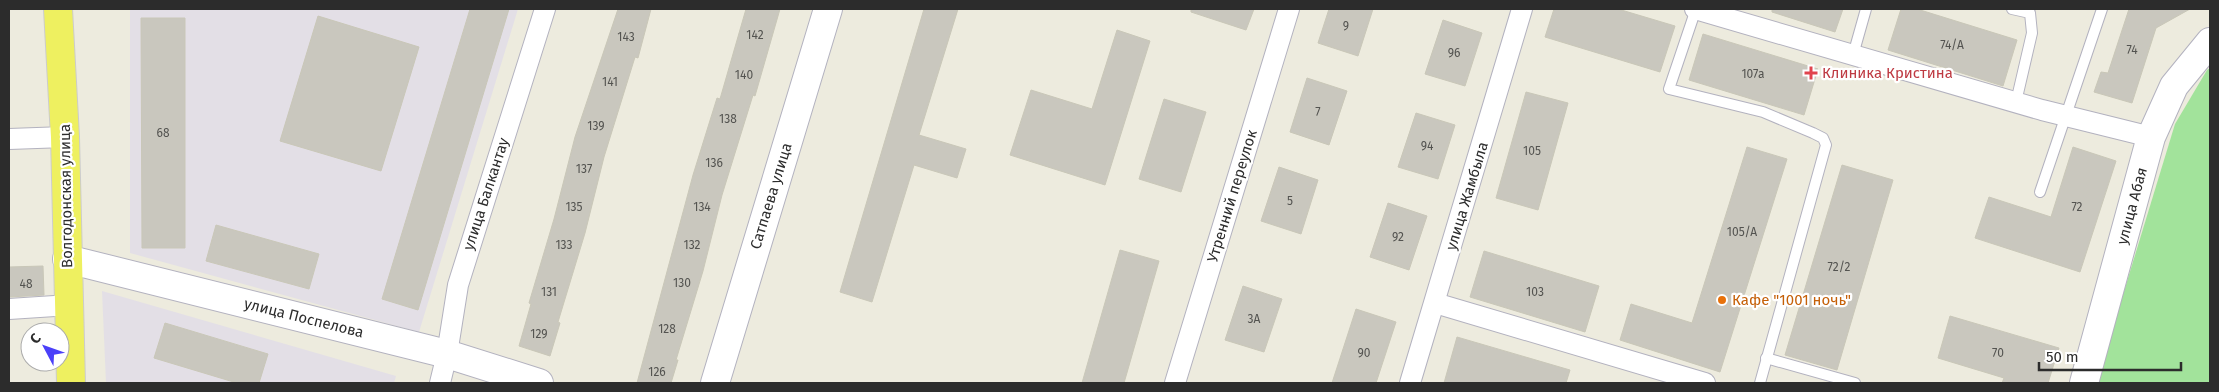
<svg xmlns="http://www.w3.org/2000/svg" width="2219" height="392" font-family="'Fira Sans',sans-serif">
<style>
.industrial{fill:#e3dfe6}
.green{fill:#a2e39b}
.building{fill:#c9c7be;stroke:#c9c7b8}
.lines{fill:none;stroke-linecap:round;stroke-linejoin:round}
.lane-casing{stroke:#b3b2bf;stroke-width:12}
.street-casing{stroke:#b3b2bf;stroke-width:22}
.secondary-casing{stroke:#b3b2bf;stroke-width:30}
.primary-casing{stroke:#ccc;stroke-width:30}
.lane{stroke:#fff;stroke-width:10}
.street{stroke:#fff;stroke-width:20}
.secondary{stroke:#fff;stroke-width:28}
.primary{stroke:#eef060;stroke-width:28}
.health-dot{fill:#e0444e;stroke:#fff;stroke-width:2}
.food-dot{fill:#e8710a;stroke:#fff;stroke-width:2}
.labels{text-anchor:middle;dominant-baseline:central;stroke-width:4.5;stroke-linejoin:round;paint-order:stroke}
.number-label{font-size:12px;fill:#535350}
.health-label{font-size:15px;fill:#be3a42;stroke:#fff;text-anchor:start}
.street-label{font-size:15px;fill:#2c2c2c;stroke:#fff}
.food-label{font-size:15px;fill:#c56008;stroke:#fff;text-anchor:start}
</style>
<rect width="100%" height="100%" fill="#edebde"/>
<g class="industrial">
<polygon points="130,9 518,9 419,332 130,253"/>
<polygon points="102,291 396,376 394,383 106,383"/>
</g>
<polygon class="green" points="2210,68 2210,383 2096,383 2175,124 2207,70"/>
<g class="building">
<polygon points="470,9 509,9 418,310 382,299"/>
<polygon points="618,9 651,9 638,58 635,57 604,157 585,233 558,322 560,323 550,356 519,346 531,304 529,303 554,219 575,137"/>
<polygon points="746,9 780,9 755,96 753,95 722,195 703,271 676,360 678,360 671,383 637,383 693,175 717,98 720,99"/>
<polygon points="924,9 958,9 919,135 966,149 957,178 914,165 872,302 840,292"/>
<polygon points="1191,9 1254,9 1246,30 1191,12"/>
<polygon points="1329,9 1373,9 1358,56 1318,43"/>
<polygon points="1554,9 1618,9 1675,26 1660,72 1545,37"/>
<polygon points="1772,9 1843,9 1835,32 1772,12"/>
<polygon points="1901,9 1917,9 2017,40 2003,86 1888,50"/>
<polygon points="2129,9 2190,9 2156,28 2132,103 2094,92 2101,72 2108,73"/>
<polygon points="318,16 419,47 381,171 280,141"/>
<polygon points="141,18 185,18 185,248 142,248"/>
<polygon points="1443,20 1482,33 1465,86 1425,74"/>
<polygon points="1117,30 1150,41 1105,185 1010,155 1031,90 1092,109"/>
<polygon points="1703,34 1818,69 1804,115 1689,80"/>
<polygon points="1307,78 1347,91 1329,145 1290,132"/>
<polygon points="1526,92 1568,103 1538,210 1496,198"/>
<polygon points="1164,99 1206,112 1181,192 1139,179"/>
<polygon points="1416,113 1455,125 1438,179 1398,167"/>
<polygon points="1747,147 1787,159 1720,372 1620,340 1631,304 1692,323"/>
<polygon points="2073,147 2116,161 2080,272 1975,238 1989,197 2051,217"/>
<polygon points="1842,165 1893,180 1837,370 1785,355"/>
<polygon points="1279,167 1318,180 1301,234 1261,221"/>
<polygon points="1388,203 1427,216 1409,270 1370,257"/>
<polygon points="216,225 319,254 309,289 206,261"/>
<polygon points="1120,250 1159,261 1124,383 1082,383"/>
<polygon points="1484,251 1599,286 1585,332 1470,297"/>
<polygon points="43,266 44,295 9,297 9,267"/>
<polygon points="1243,286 1282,299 1264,352 1225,340"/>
<polygon points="1356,309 1396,322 1376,383 1332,383"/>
<polygon points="1950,316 2059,348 2048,383 2002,383 2004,378 1938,358"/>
<polygon points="165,323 268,354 259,383 237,383 154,358"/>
<polygon points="1457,337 1570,370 1566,383 1444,383"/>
</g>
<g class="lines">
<defs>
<g id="lane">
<polyline points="1696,9 1669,89 1763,112 1813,133 1823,138 1826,145 1760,383"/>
<polyline points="2012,9 2030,13 2032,33 2016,102"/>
<polyline points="1853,55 1866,9"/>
<polyline points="2040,192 2102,9"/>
<polyline points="1766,358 1855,383"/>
</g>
<g id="street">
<polyline points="1695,9 2042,110 2151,137"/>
<polyline points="9,139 65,137"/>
<polyline points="1435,303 1705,383"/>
<polyline points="9,309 70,305"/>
<polyline points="440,383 447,354 458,285 545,9"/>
<polyline points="1175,383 1289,9"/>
<polyline points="1410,383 1522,9"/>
</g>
<g id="secondary">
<polyline points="67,259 447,354 539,383"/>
<polyline points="715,383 828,9"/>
<polyline points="2084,383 2151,137 2174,86 2210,42"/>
</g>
<polyline id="primary" points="58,9 65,137 71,383"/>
</defs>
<use href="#lane" class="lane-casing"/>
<use href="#street" class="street-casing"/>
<use href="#secondary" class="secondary-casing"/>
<use href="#primary" class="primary-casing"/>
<use href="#lane" class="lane"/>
<use href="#street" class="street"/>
<use href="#secondary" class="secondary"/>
<use href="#primary" class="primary"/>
</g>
<path class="health-dot" d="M1808.5 65.5h5v5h5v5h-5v5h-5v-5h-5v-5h5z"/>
<circle class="food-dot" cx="1722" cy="300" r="5"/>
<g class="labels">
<g class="number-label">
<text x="1346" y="26">9</text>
<text x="755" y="35">142</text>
<text x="626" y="37">143</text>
<text x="1952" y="45">74/А</text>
<text x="2132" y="50">74</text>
<text x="1454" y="53">96</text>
<text x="1753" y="74">107а</text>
<text x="744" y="75">140</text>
<text x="610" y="82">141</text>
<text x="1318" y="112">7</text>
<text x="728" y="119">138</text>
<text x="596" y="126">139</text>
<text x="163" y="133">68</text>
<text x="1427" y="146">94</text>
<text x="1532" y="151">105</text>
<text x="714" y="163">136</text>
<text x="584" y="169">137</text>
<text x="1290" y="201">5</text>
<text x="574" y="207">135</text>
<text x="702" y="207">134</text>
<text x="2077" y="207">72</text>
<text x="1742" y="232">105/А</text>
<text x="1398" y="237">92</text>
<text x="564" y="245">133</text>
<text x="692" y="245">132</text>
<text x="1839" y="267">72/2</text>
<text x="682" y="283">130</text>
<text x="26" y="284">48</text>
<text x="549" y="292">131</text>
<text x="1535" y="292">103</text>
<text x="1254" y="319">3А</text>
<text x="667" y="329">128</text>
<text x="539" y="334">129</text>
<text x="1364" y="353">90</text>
<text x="1998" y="353">70</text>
<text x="657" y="372">126</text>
</g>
<g class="health-label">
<text x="1822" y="73">Клиника Кристина</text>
</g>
<g class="street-label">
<text transform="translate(486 194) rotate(-72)">улица Балкантау</text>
<text transform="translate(66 196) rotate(-91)">Волгодонская улица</text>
<text transform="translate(771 196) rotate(-73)">Сатпаева улица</text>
<text transform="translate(1232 196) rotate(-73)">Утренний переулок</text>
<text transform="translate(1467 196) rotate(-73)">улица Жамбыла</text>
<text transform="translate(2132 206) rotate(-75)">улица Абая</text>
<text transform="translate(304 318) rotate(14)">улица Поспелова</text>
</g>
<g class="food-label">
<text x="1732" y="300">Кафе "1001 ночь"</text>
</g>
</g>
<rect width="2219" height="392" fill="none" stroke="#2c2c2c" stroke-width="20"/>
<g transform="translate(45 347) rotate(311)"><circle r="24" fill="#ffffff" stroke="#ababab"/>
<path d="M0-4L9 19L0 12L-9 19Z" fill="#4b40f9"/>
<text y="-8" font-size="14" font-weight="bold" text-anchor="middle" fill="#2c2c2c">С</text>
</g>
<path d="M2039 362v8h142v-8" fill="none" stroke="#2c2c2c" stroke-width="2.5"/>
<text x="2046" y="362" font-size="15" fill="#2c2c2c" stroke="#ffffff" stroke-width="4" paint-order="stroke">50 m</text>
</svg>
